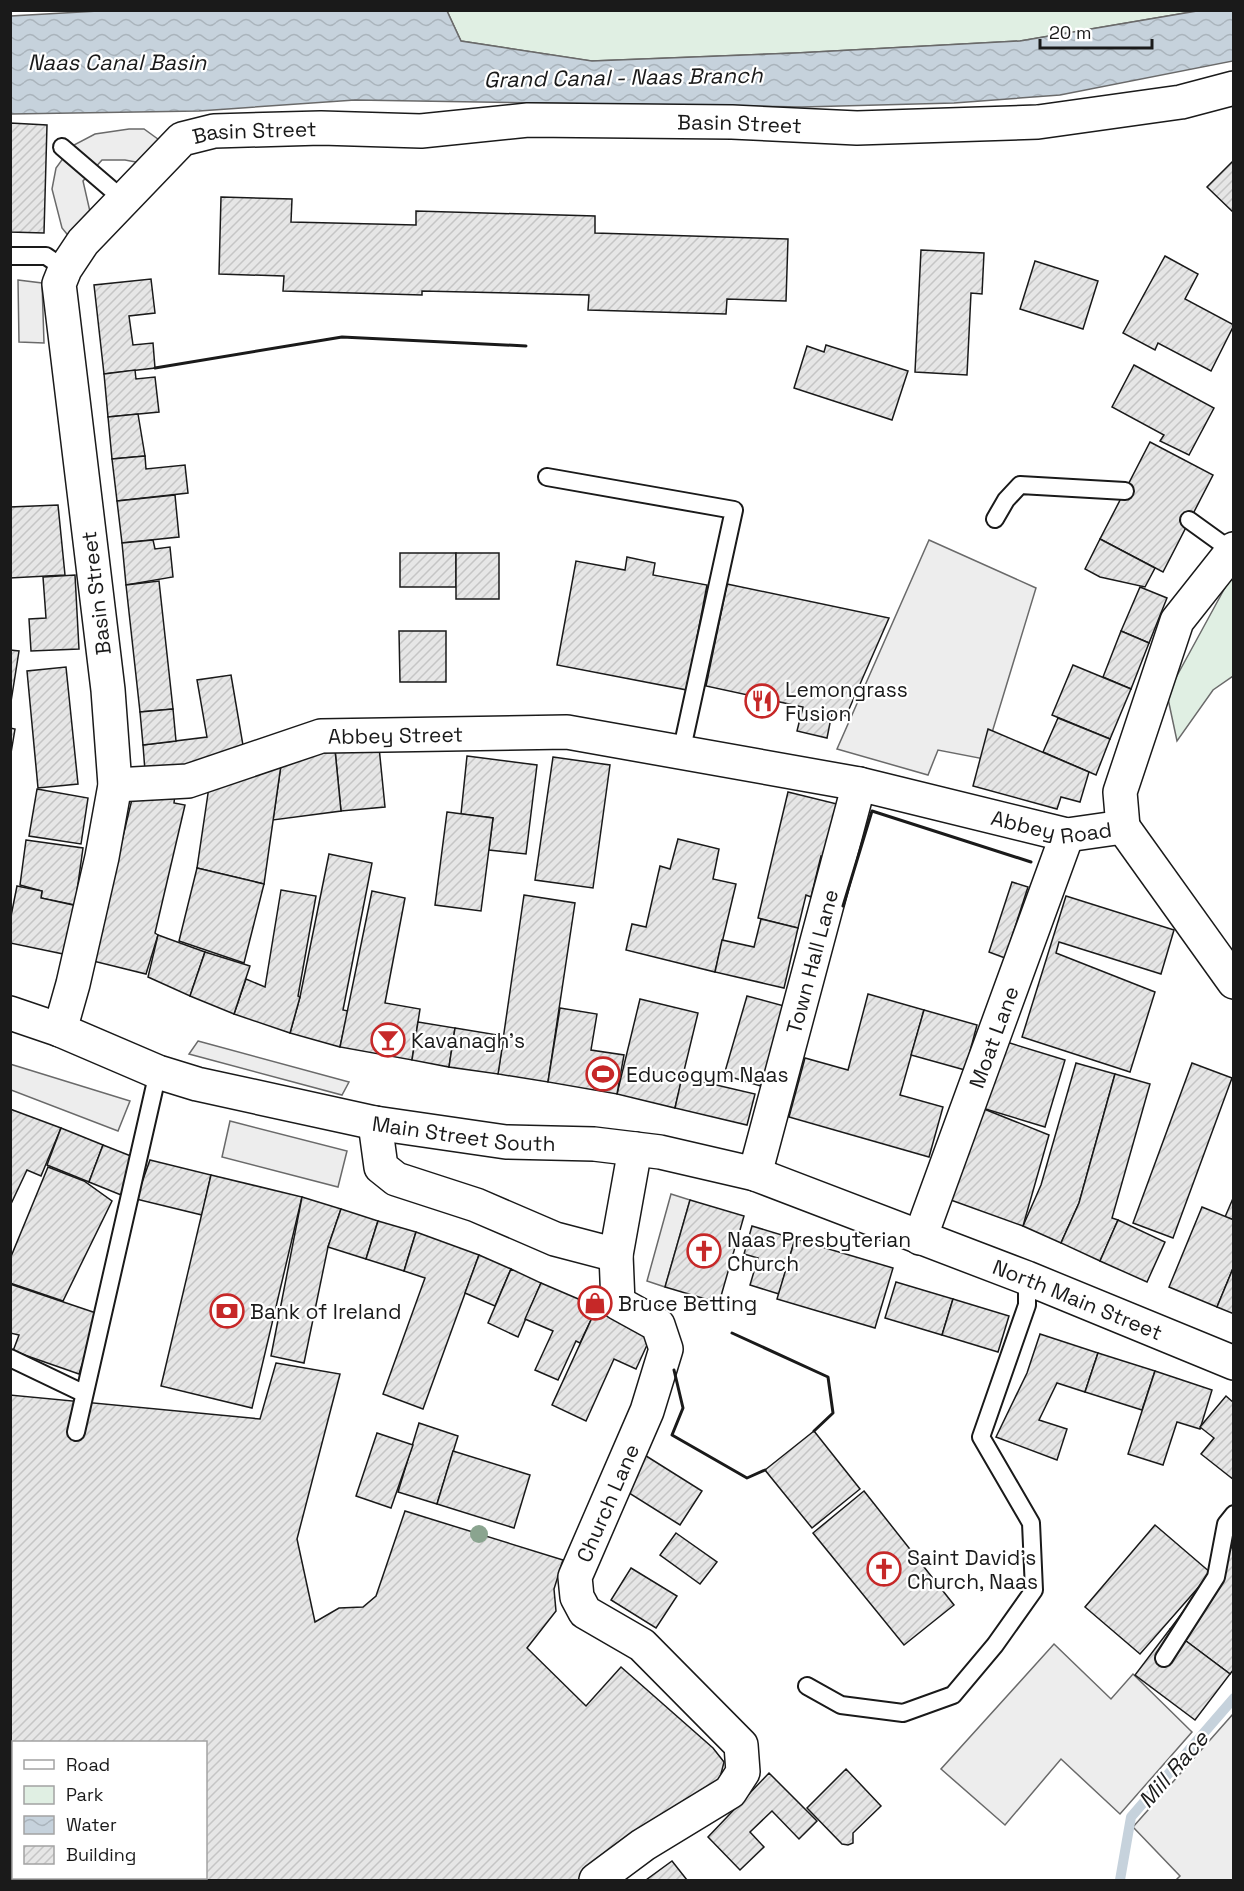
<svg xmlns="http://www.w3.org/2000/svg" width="1244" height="1891" font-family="'Space Grotesk',sans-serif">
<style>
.green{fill:#e0efe3;stroke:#6a6a6a;stroke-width:1.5}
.parking{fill:#ededed;stroke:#6a6a6a;stroke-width:1.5}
.water{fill:url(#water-waves);stroke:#6a6a6a;stroke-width:1.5}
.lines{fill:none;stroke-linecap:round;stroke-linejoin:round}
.stream{stroke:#c6d2dc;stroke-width:10}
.building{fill:url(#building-hatch);stroke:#1a1a1a;stroke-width:1.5;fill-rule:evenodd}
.service-casing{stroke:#1a1a1a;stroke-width:20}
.minor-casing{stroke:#1a1a1a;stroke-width:36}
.secondary-casing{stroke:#1a1a1a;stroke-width:36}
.service{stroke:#fff;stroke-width:16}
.minor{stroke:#fff;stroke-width:33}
.secondary{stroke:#fff;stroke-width:33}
.wall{stroke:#1a1a1a;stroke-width:3}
.tree{fill:#8aa48f}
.labels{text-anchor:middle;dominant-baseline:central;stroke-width:4.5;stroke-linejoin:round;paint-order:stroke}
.street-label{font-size:21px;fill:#1a1a1a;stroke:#fff}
.poi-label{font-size:21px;fill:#1a1a1a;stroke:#fff;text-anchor:start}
.water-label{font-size:22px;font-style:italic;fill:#1a1a1a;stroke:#fff}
</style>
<defs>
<pattern id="water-waves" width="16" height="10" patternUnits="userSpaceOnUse" patternTransform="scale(1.5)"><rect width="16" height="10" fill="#c6d2dc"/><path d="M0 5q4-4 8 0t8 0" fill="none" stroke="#aab4bc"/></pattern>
<pattern id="building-hatch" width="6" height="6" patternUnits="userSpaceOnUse" patternTransform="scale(1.5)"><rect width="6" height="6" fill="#e6e6e6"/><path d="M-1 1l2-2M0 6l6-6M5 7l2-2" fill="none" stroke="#c5c5c5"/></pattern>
</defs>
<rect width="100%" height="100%" fill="#fff"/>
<g class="green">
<polygon points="447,11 1197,11 1020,41 796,53 591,61 461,41"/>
<polygon points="1233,573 1233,676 1213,690 1177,741 1167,694"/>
</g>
<g class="parking">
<polygon points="129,129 144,129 162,142 141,163 125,160 102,160 83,181 91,216 71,239 62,228 52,189 56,168 72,146 95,134"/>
<polygon points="18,280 42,283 44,343 19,342"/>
<polygon points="929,540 1036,588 984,759 938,750 928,775 837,749"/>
<polygon points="198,1041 349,1082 342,1095 189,1054"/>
<polygon points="10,1064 130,1101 118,1131 11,1090"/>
<polygon points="230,1121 347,1151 338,1187 222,1157"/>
<polygon points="671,1194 690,1200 665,1287 647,1281"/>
<polygon points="1054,1644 1111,1699 1133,1674 1192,1732 1120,1814 1061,1759 1005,1825 941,1769"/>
<polygon points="1233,1714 1233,1880 1176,1880 1180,1876 1133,1827"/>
</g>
<polygon class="water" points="116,10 447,11 461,41 592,61 796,53 1020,41 1197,11 1233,11 1233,61 1060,95 954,103 802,107 355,100 199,111 11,114 11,16"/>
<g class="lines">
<polyline class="stream" points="1120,1880 1131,1817 1234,1698"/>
</g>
<g class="building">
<polygon points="10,123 47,125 44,233 10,232"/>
<polygon points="1234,160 1234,213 1207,187"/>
<polygon points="221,197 292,199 291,222 416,225 416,211 595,216 595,233 788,239 786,301 727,299 726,314 588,310 589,295 422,291 422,295 283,291 284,276 219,274"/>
<polygon points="921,250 984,253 982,294 971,293 967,375 915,372"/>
<polygon points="1165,256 1198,274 1185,299 1234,325 1211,371 1158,343 1155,350 1123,333"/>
<polygon points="1035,261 1098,281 1083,329 1020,309"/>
<polygon points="151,279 155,313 129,316 133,345 153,343 155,368 104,374 94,285"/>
<polygon points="826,345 908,371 892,420 794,388 807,346 824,352"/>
<polygon points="1134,365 1214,408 1189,455 1160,441 1164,435 1112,407"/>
<polygon points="135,370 136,379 155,377 159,412 108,417 104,374"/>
<polygon points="138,414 145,456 112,459 108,417"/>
<polygon points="1150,442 1213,475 1163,572 1100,539"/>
<polygon points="145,456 146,469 185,465 188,493 117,501 112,459"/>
<polygon points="175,495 179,537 122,543 117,501"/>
<polygon points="58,505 65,575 10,578 10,507"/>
<polygon points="1100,539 1155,568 1145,587 1100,577 1085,569"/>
<polygon points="153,540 155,549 170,547 173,577 126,585 122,543"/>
<rect x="400" y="553" width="56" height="34"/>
<rect x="456" y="553" width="43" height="46"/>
<polygon points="627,557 655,563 653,575 707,585 687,690 557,665 576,561 625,570"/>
<polygon points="75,575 79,649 31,651 29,619 46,618 43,577"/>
<polygon points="159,581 173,709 140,712 126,585"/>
<polygon points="727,584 889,618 846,716 832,713 827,738 797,731 803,707 706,686"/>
<polygon points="1140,587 1167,598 1149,643 1121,631"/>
<polygon points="399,631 446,631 446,682 400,682"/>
<polygon points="1121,631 1149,643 1131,689 1103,677"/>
<polygon points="10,650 19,651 10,708"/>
<polygon points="1073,665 1131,689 1110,739 1052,715"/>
<polygon points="66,667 78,784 38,788 27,671"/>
<polygon points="231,675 245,757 145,771 143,745 207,737 197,680"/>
<polygon points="173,709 176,741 143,745 140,712"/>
<polygon points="1058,718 1110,739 1096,775 1043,752"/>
<polygon points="10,728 15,729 10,759"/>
<polygon points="988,729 1089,772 1080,802 1061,797 1057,809 973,786"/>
<polygon points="379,747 385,807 341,811 335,750"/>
<polygon points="335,750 341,811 273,820 282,758"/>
<polygon points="467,756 537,765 526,854 489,850 493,818 461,814"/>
<polygon points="553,757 610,765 593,888 535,880"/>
<polygon points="282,758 264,884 197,868 210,780"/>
<polygon points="37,789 88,798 81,844 29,836"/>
<polygon points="788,792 837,804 824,857 821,856 811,897 806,895 798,928 758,918"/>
<polygon points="175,794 174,803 185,805 155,933 158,935 146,974 93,961 133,795"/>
<polygon points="447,812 493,818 481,911 435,905"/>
<polygon points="678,839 719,849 713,879 736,884 715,972 626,950 632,924 646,927 660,866 670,869"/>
<polygon points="26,840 83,848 75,905 41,898 42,891 20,885"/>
<polygon points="329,854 372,863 343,1010 348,1011 340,1047 290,1033 300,997"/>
<polygon points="197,868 264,884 244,963 179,941"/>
<polygon points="1012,882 1028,887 1005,958 989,952"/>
<polygon points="17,886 42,891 41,898 82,907 73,956 10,943 10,921"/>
<polygon points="281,890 316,896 298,996 300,997 290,1033 234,1014 246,979 265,987"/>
<polygon points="372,891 405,898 385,1003 420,1009 412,1060 340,1047"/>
<polygon points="524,895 575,903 548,1082 498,1074"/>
<polygon points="1066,896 1174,930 1161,974 1059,942 1056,953 1155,992 1130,1072 1022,1037"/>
<polygon points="761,919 798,928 784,988 715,972 722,940 754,947"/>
<polygon points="158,935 205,952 190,996 148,977"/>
<polygon points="205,952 250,966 234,1014 190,996"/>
<polygon points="868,994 924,1010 900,1095 943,1107 929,1157 789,1117 805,1058 848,1070"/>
<polygon points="747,996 784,1006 761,1086 724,1075"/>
<polygon points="640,999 698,1013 675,1108 617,1094"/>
<polygon points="560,1008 597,1014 591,1050 624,1055 617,1094 548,1082"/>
<polygon points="924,1010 977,1025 965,1070 911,1055"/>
<polygon points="418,1022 455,1028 449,1067 412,1060"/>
<polygon points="455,1028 504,1036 498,1074 449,1067"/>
<polygon points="1000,1040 1065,1060 1045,1127 979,1107"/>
<polygon points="1076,1063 1115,1074 1079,1203 1061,1243 1023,1226 1041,1185"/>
<polygon points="1192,1063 1232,1078 1173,1238 1133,1223"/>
<polygon points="1115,1074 1150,1084 1112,1218 1118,1220 1100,1261 1061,1243 1079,1203"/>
<polygon points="682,1077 755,1094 747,1125 675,1108"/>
<polygon points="979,1107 1049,1135 1023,1226 948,1199"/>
<polygon points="10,1109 61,1128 41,1176 27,1170 10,1206"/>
<polygon points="61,1128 103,1145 89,1182 47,1165"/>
<polygon points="103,1145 146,1162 131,1199 89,1182"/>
<polygon points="150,1160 211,1175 202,1215 136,1199"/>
<polygon points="48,1167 84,1181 112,1201 63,1301 10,1283 10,1259"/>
<polygon points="211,1175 302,1197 252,1408 161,1386"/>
<polygon points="1234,1196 1234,1220 1225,1217"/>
<polygon points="302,1197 341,1209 328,1247 304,1363 271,1356"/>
<polygon points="690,1200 744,1216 719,1303 665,1287"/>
<polygon points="1202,1207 1234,1220 1234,1266 1217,1307 1169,1287"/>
<polygon points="341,1209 378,1221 366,1259 328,1247"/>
<polygon points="1118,1220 1165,1242 1147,1282 1100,1261"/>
<polygon points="378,1221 416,1232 404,1271 366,1259"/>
<polygon points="752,1226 795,1239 779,1294 750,1285 758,1258 744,1254"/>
<polygon points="416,1232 479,1255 423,1409 383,1394 425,1278 404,1271"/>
<polygon points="795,1239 893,1268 875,1328 777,1299"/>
<polygon points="479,1255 511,1269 495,1306 465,1293"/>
<polygon points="1234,1266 1234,1314 1217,1307"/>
<polygon points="511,1269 541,1283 518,1337 488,1323"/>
<polygon points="896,1282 953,1299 942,1335 885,1318"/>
<polygon points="541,1283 597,1307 580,1343 576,1341 558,1380 535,1370 553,1331 525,1319"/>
<polygon points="10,1284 99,1314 79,1374 13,1351 19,1335 10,1333"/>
<polygon points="953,1299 1009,1316 998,1352 942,1335"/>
<polygon points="597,1307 653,1332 636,1369 614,1359 586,1421 552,1405"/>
<polygon points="1040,1334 1098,1353 1085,1392 1057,1383 1039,1420 1067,1429 1057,1460 996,1437 1027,1373"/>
<polygon points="1098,1353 1155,1371 1142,1410 1085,1392"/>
<path d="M276,1363L340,1374L297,1539L315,1622L339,1608L363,1607L376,1596L405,1511L563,1560L554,1589L556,1611L527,1648L586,1706L621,1667L713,1748L724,1762L719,1782L586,1880H10V1395L260,1419ZM14,1742H206V1878H14Z"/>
<polygon points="1155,1371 1212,1390 1200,1429 1177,1422 1163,1465 1128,1454"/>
<polygon points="1226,1396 1234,1403 1234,1480 1201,1454 1214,1438 1200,1427"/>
<polygon points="419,1423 458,1436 437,1504 398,1492"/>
<polygon points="814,1431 860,1489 812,1528 765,1470"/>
<polygon points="377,1433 413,1445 391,1508 356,1496"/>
<polygon points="453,1451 530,1475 514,1528 437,1504"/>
<polygon points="643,1454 702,1491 680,1525 629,1493"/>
<polygon points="864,1491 954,1605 904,1645 813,1533"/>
<polygon points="1155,1525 1211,1573 1140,1654 1085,1607"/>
<polygon points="676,1533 717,1562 700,1584 660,1555"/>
<polygon points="1234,1544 1234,1669 1230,1674 1170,1629"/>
<polygon points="631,1568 677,1596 656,1628 611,1600"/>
<polygon points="1170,1629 1230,1674 1195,1720 1135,1675"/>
<polygon points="846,1769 881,1806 853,1833 853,1843 848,1845 842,1844 807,1808"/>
<polygon points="769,1773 817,1821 799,1839 772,1811 750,1832 764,1847 740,1870 708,1837"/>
<polygon points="672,1861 687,1880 646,1880"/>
</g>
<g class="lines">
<defs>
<g id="service">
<polyline points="62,147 125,201"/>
<polyline points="10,256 46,256 65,269"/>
<polyline points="547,477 734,510 681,753"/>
<polyline points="995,519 1006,500 1020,485 1125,491"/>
<polyline points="1189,520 1232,551"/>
<polyline points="10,1358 83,1393"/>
<polyline points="76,1432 158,1072"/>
<polyline points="1164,1658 1216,1577 1226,1524 1234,1514"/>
<polyline points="807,1686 841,1705 903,1713 953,1695 995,1645 1034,1590 1031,1523 981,1437 1027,1305 1027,1278"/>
</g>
<g id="minor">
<path id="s1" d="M115,785L188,781L321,736L567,732L859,784L1067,835L1123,827L1120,792L1177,621L1234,549"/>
<polyline points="1123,827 1234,982"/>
<path id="s2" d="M60,1030L73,984L102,857L115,785L108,690L59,284L65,269L83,242L182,139L214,131L321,128L421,131L528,120L732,122L857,128L1038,122L1181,102L1234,88"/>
<polyline points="375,1123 381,1167 396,1179 476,1205 555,1239 616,1255 635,1149"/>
<path id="s3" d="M755,1174L859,784"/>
<path id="s4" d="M920,1238L1067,835"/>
<path id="s5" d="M596,1880L643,1845L730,1792L743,1772L741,1745L642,1645L585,1612L577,1597L575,1577L647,1411L666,1349L658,1325L618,1303L616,1255"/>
</g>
<g id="secondary">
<path id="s6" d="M10,1013L60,1030L158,1072L197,1084L375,1123L506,1142L594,1144L660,1152L755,1174L1027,1278L1234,1363"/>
</g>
</defs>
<use href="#service" class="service-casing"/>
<use href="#minor" class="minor-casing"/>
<use href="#secondary" class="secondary-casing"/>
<use href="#service" class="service"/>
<use href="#minor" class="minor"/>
<use href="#secondary" class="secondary"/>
<g class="wall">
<polyline points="155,368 342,337 526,346"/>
<polyline points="843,906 872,811 1031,862"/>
<polyline points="732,1333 828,1377 833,1413 814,1431"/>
<polyline points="674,1370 683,1408 672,1435 747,1478 765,1470"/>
</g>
</g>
<circle class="tree" cx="479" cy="1534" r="9"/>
<defs>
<symbol id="restaurant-ring" viewBox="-11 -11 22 22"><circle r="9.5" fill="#fff" stroke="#c62828" stroke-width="1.5"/><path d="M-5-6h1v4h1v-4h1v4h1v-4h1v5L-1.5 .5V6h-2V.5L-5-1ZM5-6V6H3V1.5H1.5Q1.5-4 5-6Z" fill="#c62828"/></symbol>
<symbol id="bar-ring" viewBox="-11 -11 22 22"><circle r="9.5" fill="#fff" stroke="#c62828" stroke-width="1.5"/><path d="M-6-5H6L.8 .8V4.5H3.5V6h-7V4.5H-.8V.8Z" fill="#c62828"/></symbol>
<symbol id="stadium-ring" viewBox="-11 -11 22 22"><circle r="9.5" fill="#fff" stroke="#c62828" stroke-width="1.5"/><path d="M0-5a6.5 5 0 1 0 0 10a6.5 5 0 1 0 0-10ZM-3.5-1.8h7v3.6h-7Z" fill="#c62828"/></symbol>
<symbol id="church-ring" viewBox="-11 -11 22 22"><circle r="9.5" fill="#fff" stroke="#c62828" stroke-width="1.5"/><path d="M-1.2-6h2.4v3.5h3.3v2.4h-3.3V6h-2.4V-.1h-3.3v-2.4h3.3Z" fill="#c62828"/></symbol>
<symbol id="shop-ring" viewBox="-11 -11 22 22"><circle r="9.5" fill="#fff" stroke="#c62828" stroke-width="1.5"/><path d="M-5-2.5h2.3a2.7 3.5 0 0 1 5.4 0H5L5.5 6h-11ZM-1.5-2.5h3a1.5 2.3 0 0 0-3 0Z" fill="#c62828"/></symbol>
<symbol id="bank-ring" viewBox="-11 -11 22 22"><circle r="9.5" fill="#fff" stroke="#c62828" stroke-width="1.5"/><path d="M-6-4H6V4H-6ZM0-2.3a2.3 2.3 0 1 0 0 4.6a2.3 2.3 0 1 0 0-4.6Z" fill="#c62828"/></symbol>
</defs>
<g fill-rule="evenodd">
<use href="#restaurant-ring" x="743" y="682" width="38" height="38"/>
<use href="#bar-ring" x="369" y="1021" width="38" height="38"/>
<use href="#stadium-ring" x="584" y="1055" width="38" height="38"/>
<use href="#church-ring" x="685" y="1232" width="38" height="38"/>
<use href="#shop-ring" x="576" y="1284" width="38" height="38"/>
<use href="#bank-ring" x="208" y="1292" width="38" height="38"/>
<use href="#church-ring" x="865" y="1550" width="38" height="38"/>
</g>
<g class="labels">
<g class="street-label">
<text stroke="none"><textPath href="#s2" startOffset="1506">Basin Street</textPath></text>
<text stroke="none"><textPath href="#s2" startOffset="1020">Basin Street</textPath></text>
<text transform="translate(96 593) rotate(-97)">Basin Street</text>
<text stroke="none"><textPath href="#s1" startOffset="288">Abbey Street</textPath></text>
<text stroke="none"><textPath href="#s1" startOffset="954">Abbey Road</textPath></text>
<text stroke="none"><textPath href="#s3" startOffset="220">Town Hall Lane</textPath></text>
<text stroke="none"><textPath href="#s4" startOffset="214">Moat Lane</textPath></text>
<text stroke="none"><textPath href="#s6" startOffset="472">Main Street South</textPath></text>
<text stroke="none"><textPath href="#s6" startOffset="1113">North Main Street</textPath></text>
<text stroke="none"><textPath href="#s5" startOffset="536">Church Lane</textPath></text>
</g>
<g class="poi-label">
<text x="785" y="689">Lemongrass<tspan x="785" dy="24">Fusion</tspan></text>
<text x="411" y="1040">Kavanagh’s</text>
<text x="626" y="1074">Educogym Naas</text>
<text x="727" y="1239">Naas Presbyterian<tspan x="727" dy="24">Church</tspan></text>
<text x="618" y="1303">Bruce Betting</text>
<text x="250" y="1311">Bank of Ireland</text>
<text x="907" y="1557">Saint David's<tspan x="907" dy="24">Church, Naas</tspan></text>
</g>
<g class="water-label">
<text x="117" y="62">Naas Canal Basin</text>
<text transform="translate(623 77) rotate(-1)">Grand Canal - Naas Branch</text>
<text transform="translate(1173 1769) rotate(-49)">Mill Race</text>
</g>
</g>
<rect width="1244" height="1891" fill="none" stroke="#1a1a1a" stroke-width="24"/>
<rect x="12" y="1741" width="195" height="138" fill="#ffffff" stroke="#a3a3a3" stroke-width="1.5"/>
<rect x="24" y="1760" width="30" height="9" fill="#ffffff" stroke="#a3a3a3" stroke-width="1.5"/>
<text x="66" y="1771" font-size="18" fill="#1a1a1a">Road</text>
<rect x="24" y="1786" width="30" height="18" fill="#e0efe3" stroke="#a3a3a3" stroke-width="1.5"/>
<text x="66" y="1801" font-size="18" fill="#1a1a1a">Park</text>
<rect x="24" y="1816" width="30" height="18" fill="url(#water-waves)" stroke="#a3a3a3" stroke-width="1.5"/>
<text x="66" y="1831" font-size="18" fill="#1a1a1a">Water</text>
<rect x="24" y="1846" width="30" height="18" fill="url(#building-hatch)" stroke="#a3a3a3" stroke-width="1.5"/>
<text x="66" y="1861" font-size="18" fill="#1a1a1a">Building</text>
<path d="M1040 39v9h112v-9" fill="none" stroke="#1a1a1a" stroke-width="3"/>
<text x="1049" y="39" font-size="18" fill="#1a1a1a" stroke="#ffffff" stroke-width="4.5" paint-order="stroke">20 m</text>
</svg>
